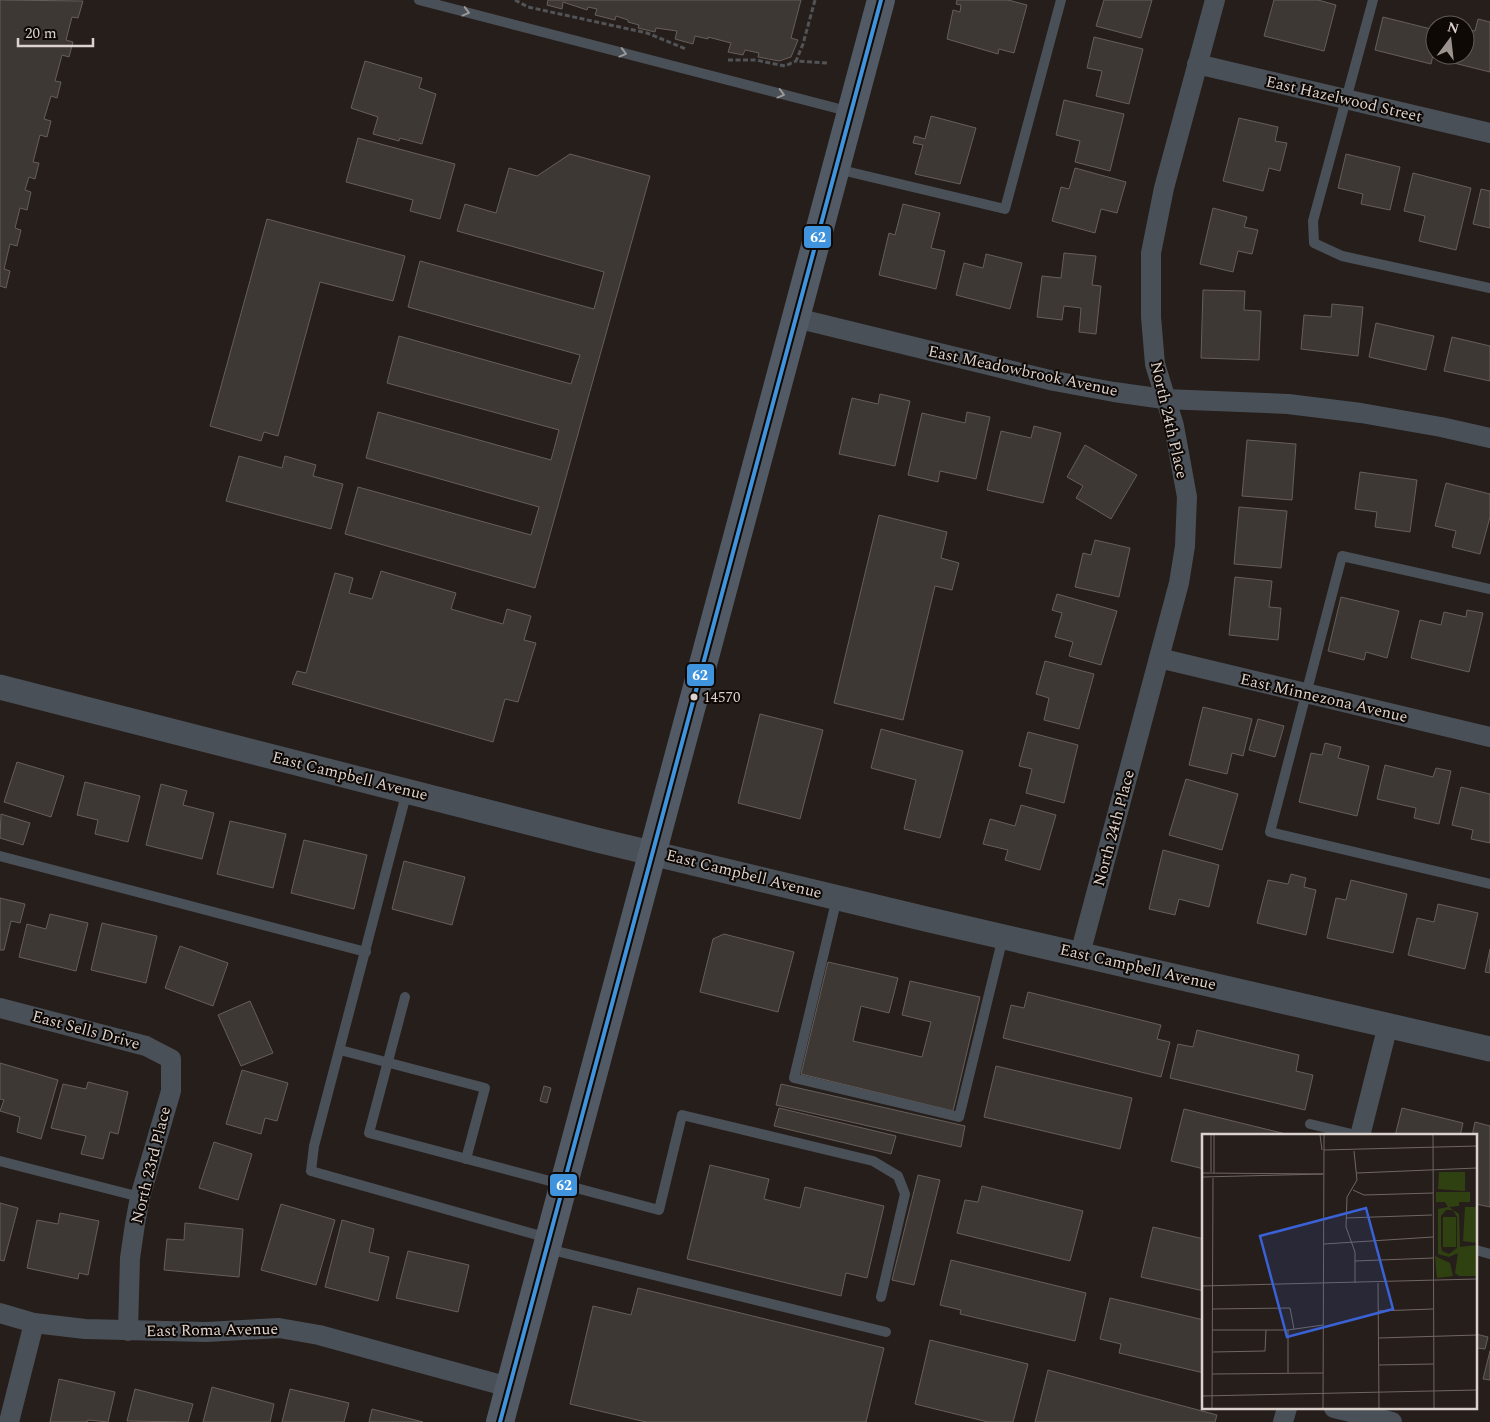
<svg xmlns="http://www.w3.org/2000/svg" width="1490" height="1422" font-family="Spectral,serif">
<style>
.building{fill:#3e3834;stroke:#655e5b}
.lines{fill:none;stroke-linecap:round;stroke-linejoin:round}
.path{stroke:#515356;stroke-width:3;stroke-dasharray:5 2.5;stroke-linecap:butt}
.service{stroke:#4a5058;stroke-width:10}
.minor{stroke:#4a5058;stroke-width:20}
.tertiary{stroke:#4a5058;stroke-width:25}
.secondary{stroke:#525b65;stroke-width:28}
.bus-1-casing{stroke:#0f0906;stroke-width:8}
.bus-1{stroke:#4094de;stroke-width:4}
.oneway{stroke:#9a9898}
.bus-dot{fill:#dcd2cd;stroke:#0f0906;stroke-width:2}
.labels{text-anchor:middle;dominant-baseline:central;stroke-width:4;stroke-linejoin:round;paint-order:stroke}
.bus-label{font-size:15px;fill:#dcd2cd;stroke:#0f0906;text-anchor:start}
.street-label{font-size:16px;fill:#dcd2cd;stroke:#0f0906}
.inset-road{fill:none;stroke:#6f6662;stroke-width:1}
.view{fill:#3a62d6;fill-opacity:0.15;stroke:#3a62d6;stroke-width:2.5}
.inset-edge{fill:none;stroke:#dcd2cd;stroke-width:2.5}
.line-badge{stroke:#0f0906;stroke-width:2}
.badge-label{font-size:14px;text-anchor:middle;font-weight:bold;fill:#fff}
</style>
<rect width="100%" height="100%" fill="#261e1b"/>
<g class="building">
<polygon points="0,0 83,1 78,18 72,17 66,40 73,42 69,57 62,55 55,81 61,82 57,98 51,96 44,119 51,121 47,137 40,135 33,162 39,163 35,179 29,177 25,190 31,192 27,210 20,208 15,228 21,230 17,246 10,244 4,269 10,271 6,288 0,286"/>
<polygon points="548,0 801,0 791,38 798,40 791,57 779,61 758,57 759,53 745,50 743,55 728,52 731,43 708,37 708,39 695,36 693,44 675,39 677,31 656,28 655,32 638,28 639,25 628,22 628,20 616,16 615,20 595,15 597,9 588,7 587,10 563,2 562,9 547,5"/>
<polygon points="957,0 1008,0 1027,5 1014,53 999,49 998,54 947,39 953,10 960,12 961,5 956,4"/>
<polygon points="1104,0 1152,0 1141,38 1096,26"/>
<polygon points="1274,0 1318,0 1336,5 1324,51 1264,36"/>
<polygon points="1383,17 1435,30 1435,46 1431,64 1375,50"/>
<polygon points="1478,19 1490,22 1490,72 1446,61 1447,55 1465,55 1465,29 1475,31"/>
<polygon points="1094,37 1143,49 1129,104 1096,96 1102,71 1087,68"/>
<polygon points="365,61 422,78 419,88 436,94 422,144 400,138 399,141 373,134 378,117 351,108"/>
<polygon points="1064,100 1124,114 1110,171 1075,162 1080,141 1056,135"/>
<polygon points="931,116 976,128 960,184 915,174 923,145 913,143 915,136 925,139"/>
<polygon points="1239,118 1278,127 1275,141 1287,143 1280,171 1269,168 1263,191 1223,181"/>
<polygon points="358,138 455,164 440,219 410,211 413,200 346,182"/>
<polygon points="570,154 650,176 535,588 345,534 358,487 531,535 539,507 366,458 378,412 551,460 559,430 387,383 399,336 571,384 580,355 408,307 420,261 594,309 604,272 457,231 465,204 496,213 509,168 537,176"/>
<polygon points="1346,154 1400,167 1390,210 1361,204 1363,194 1338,188"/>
<polygon points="1075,168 1126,182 1117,213 1101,209 1095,233 1052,221 1061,187 1069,189"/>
<polygon points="1413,173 1471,188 1456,250 1419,241 1425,216 1404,211"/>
<polygon points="1481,189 1490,191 1490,228 1473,224"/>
<polygon points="903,204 940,213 931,248 945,251 936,289 879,275 889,233 895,235"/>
<polygon points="1213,208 1247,217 1244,227 1258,230 1252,254 1238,251 1233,272 1200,264"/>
<polygon points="267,219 405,256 393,301 320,282 278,436 264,432 261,441 210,426"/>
<polygon points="1064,253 1096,256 1092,285 1101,286 1096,334 1079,332 1081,308 1064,306 1062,320 1037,317 1042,276 1061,278"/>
<polygon points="986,254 1022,263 1010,309 956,295 964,263 983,268"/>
<polygon points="1203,290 1245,291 1244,310 1261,311 1259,360 1201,358"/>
<polygon points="1332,304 1363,307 1358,356 1301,349 1304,315 1331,317"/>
<polygon points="1376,323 1434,336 1426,370 1369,357"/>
<polygon points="1452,337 1490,346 1490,381 1444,371"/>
<polygon points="880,394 910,401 895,466 839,454 852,398 878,404"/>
<polygon points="967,412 990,417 976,479 940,471 938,482 908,475 922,413 965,423"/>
<polygon points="1034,426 1061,433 1043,503 987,490 1001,431 1031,438"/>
<polygon points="1247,440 1296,444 1292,500 1242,496"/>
<polygon points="1085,445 1137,475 1111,519 1076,498 1083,486 1067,477"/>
<polygon points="239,456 282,468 285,456 316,465 313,476 343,484 331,529 226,501"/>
<polygon points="1360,472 1417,480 1410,532 1375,527 1377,512 1355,509"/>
<polygon points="1446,483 1490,494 1490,517 1480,554 1452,547 1456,531 1435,526"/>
<polygon points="1239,507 1287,511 1281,568 1234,564"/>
<polygon points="879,515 947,532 941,558 959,563 952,590 935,586 903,720 834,703"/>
<polygon points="1095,540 1130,548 1119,597 1075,587 1083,553 1091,555"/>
<polygon points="381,571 456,593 451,609 503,624 507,609 531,616 524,640 536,643 518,702 505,699 493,742 292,684 297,671 306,673 335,573 353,578 349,593 372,599"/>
<polygon points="1235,577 1272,581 1269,607 1281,608 1278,640 1229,635"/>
<polygon points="1057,594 1117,611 1101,665 1069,656 1073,642 1055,637 1062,613 1052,610"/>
<polygon points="1341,597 1399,611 1387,658 1366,652 1364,660 1328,651"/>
<polygon points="1467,610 1483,613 1469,672 1411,658 1420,620 1441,625 1444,612 1466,617"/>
<polygon points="1045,661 1094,674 1079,729 1044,720 1049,698 1036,694"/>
<polygon points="1203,707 1252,719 1243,756 1232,753 1227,774 1189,765"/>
<polygon points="760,714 823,730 800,819 738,803"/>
<polygon points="1258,719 1284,726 1275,757 1249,750"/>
<polygon points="881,729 963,751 940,838 904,829 916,780 871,768"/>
<polygon points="1028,732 1078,745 1064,803 1026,793 1032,769 1019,766"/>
<polygon points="1325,743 1341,747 1338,758 1369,766 1357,816 1299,802 1311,753 1322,755"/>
<polygon points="17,762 64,776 51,817 4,802"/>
<polygon points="1385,765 1433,777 1436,768 1451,771 1439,824 1414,818 1416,808 1377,799"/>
<polygon points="1186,779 1238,794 1222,850 1169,835"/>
<polygon points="85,782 140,796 128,842 95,834 98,820 77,815"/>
<polygon points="161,784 187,791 183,805 214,813 202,859 146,845"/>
<polygon points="1461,787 1490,794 1490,843 1471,839 1473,830 1452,825"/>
<polygon points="1021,805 1056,815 1040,870 1005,860 1008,850 983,844 990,819 1015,826"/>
<polygon points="1,814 30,823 23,845 0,838"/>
<polygon points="230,821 286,834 273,888 217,874"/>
<polygon points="304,840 367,855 354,909 291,893"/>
<polygon points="1163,850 1219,865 1209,907 1179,899 1175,915 1149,909"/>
<polygon points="404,861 465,877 452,925 392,909"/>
<polygon points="1291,874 1306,878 1304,887 1316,890 1306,935 1257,923 1268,880 1288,884"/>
<polygon points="1351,880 1407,894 1393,953 1327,938 1336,898 1346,900"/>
<polygon points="0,898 25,904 20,923 11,921 4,950 0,950"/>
<polygon points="1438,904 1478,913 1465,969 1408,955 1417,918 1434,922"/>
<polygon points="50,914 88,923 76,971 19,957 27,924 46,929"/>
<polygon points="102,923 157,936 146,983 91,970"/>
<polygon points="724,934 794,952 778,1012 700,992 713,939"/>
<polygon points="180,946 228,963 213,1006 165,988"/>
<polygon points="1490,949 1490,973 1485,972"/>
<polygon points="828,962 898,978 889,1013 861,1006 853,1041 922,1057 931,1022 902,1015 910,981 980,997 953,1111 801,1074"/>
<polygon points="1028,992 1161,1025 1157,1039 1170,1042 1161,1077 1003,1038 1011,1005 1024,1008"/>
<polygon points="250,1001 273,1053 241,1066 218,1015"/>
<polygon points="1197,1030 1299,1055 1296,1071 1313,1075 1305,1110 1170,1078 1178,1044 1193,1047"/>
<polygon points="0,1063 58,1080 41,1139 17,1132 20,1117 0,1111 4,1100 0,1099"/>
<polygon points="996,1066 1132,1098 1120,1149 984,1117"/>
<polygon points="242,1070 288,1083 277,1121 265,1118 261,1134 226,1124"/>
<polygon points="88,1082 128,1092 118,1134 110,1132 103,1159 81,1154 86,1136 51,1128 63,1084 86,1089"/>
<polygon points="781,1084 965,1126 961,1147 776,1105"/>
<polygon points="544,1086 551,1088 547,1103 540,1101"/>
<polygon points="779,1108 896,1136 891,1154 774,1126"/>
<polygon points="1402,1108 1463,1123 1460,1136 1395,1136"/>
<polygon points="1184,1109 1294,1136 1204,1136 1204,1169 1171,1161"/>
<polygon points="1475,1122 1490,1126 1490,1207 1476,1204 1476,1136 1472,1136"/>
<polygon points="214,1142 252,1154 238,1200 199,1188"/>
<polygon points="710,1165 769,1179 764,1199 800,1208 805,1187 884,1206 867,1278 846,1273 841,1296 687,1259"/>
<polygon points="918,1175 940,1180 914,1285 892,1280"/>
<polygon points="982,1186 1083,1211 1070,1261 957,1233 965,1200 978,1202"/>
<polygon points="0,1203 18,1208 4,1261 0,1260"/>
<polygon points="281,1204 335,1220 316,1285 261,1270"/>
<polygon points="60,1213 99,1221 88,1275 79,1273 78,1279 27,1268 37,1220 58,1224"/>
<polygon points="342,1220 374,1229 369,1252 389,1257 378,1301 325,1287"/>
<polygon points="185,1223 243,1229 239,1277 164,1270 167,1239 184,1240"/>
<polygon points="1153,1227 1204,1239 1204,1291 1141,1277"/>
<polygon points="408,1251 469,1265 458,1312 396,1298"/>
<polygon points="951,1260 1086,1293 1075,1341 960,1314 961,1310 940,1305"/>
<polygon points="638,1288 884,1348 866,1422 646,1422 570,1404 593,1306 631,1315"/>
<polygon points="1110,1298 1204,1320 1204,1373 1119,1353 1121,1344 1100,1339"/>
<polygon points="1476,1334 1488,1337 1485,1349 1476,1348"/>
<polygon points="930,1340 1028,1364 1013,1422 988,1422 915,1404"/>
<polygon points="1490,1351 1490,1380 1483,1379"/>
<polygon points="1048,1370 1217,1415 1215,1422 1035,1422"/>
<polygon points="59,1379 115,1392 108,1422 88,1420 87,1422 50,1422"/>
<polygon points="212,1387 274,1404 270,1422 203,1422"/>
<polygon points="135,1389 193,1404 188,1422 127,1421"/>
<polygon points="290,1389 349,1403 344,1422 282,1422"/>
<polygon points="372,1409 423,1422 369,1422"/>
</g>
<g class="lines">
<g class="path">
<polyline points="515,0 528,7 647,33 686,49"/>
<polyline points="815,0 803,44 796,61 827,63"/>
<polyline points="728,60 756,60 785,66 796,61"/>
</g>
<g class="service">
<polyline points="419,0 851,112"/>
<polyline points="1373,0 1313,221 1314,243 1342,256 1490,288"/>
<polyline points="837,169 1005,209 1061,0"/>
<polyline points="1490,589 1342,556 1270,832 1490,884"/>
<polyline points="407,791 314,1146 311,1171 548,1238"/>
<polyline points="0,856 366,952"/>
<polyline points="837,898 794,1078 959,1117 1003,937"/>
<polyline points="405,997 369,1133 659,1210 682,1115 873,1161 898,1176 905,1194 881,1297"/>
<polyline points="340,1050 485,1088 466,1159"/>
<polyline points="1310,1124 1360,1136"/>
<polyline points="0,1161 140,1197"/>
<polyline points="548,1249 886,1332"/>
<polyline points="1476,1250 1490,1254"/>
</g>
<g class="minor">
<polyline points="1197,64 1490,133"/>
<polyline points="796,318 1054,381 1114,392 1164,399 1288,404 1361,413 1441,427 1490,438"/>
<polyline points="1159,658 1490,737"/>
<polyline points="1080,954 1179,583 1185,546 1187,497 1174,426 1155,364 1151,317 1151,253 1164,188 1215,0"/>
<polyline points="0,1008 146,1046 171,1059 171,1091 140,1197 135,1224 130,1258 128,1331"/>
<polyline points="1360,1136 1388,1025"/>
<polyline points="0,1313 34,1323 85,1329 206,1332 279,1328 319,1335 509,1387"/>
<polyline points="1334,1408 1392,1422"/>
<polyline points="9,1422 34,1323"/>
<polyline points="1283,1422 1287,1408"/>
</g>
<polyline class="tertiary" points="0,687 597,840 930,920 1490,1049"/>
<polyline class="secondary" points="500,1422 881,0"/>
<defs>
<polyline id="bus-1" points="500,1422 881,0"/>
</defs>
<use href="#bus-1" class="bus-1-casing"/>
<use href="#bus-1" class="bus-1"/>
</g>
<defs><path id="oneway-chevron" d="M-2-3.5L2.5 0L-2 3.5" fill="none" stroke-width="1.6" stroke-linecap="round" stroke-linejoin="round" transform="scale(1.25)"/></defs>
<g class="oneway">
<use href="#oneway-chevron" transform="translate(466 12) rotate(15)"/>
<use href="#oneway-chevron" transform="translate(623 53) rotate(15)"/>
<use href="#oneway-chevron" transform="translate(781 94) rotate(15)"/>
</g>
<circle class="bus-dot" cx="694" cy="697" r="4.5"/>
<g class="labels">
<g class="bus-label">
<text x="703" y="697">14570</text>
</g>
<g class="street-label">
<text transform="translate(1344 99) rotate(13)">East Hazelwood Street</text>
<text transform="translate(1023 371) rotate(12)">East Meadowbrook Avenue</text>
<text transform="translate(1169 420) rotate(77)">North 24th Place</text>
<text transform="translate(1324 698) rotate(13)">East Minnezona Avenue</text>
<text transform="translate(350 776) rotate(14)">East Campbell Avenue</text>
<text transform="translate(1114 828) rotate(-75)">North 24th Place</text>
<text transform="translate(744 874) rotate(14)">East Campbell Avenue</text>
<text transform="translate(1138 967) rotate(13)">East Campbell Avenue</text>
<text transform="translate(86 1030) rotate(15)">East Sells Drive</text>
<text transform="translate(151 1165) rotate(-76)">North 23rd Place</text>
<text transform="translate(212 1330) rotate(-1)">East Roma Avenue</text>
</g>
</g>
<g transform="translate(1202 1134)">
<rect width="275" height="275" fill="#261e1b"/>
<path d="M237,38H263V57L236,55ZM234,58H268V68H257V72L247,73L257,80L258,113L275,111V142H257L253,139L256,119L247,123L236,120V75L246,73L243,68H234ZM244,76H251L255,83V114L247,120L240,117L239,112V82ZM263,73H275V109L261,107ZM241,83H254V113H241ZM233,122L248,129L251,142L235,144Z" fill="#304111" fill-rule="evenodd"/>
<path class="inset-road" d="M9,1V38M12,1V39M118,1L120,16M231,1L232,274M122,16L275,12M152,17L155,46L145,63L144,93L153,118V149M0,39L121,40M155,39L275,34M0,43L121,40M151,56L162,61L231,59M144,84L230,81M122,110L231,103M153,127L231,124M176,149L177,274M0,152L275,145M10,175L88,174L92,195M176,177L231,175M10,196H86L121,191M177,204L275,201M11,218L63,217L64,196M177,231L232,230M86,239V196M10,240L121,239M0,262L275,256M10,274L11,44M121,274L122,1"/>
<path class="view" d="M164,74L191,175L85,203L58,102Z"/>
<rect width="275" height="275" class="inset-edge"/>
</g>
<g class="line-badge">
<rect x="803" y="225" width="29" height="24" rx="5" fill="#4094de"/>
<rect x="686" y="663" width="29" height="24" rx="5" fill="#4094de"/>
<rect x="549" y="1173" width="29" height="24" rx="5" fill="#4094de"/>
</g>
<g class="badge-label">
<text x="818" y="242">62</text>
<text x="700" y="680">62</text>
<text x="564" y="1190">62</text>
</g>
<g transform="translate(1450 40) rotate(15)"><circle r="24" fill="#0f0906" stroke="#615956"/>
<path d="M0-4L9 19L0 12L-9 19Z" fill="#9c938f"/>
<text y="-8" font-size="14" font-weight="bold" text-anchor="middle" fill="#dcd2cd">N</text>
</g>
<path d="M18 38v8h75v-8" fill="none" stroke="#dcd2cd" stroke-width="2.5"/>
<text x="25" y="38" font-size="15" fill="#dcd2cd" stroke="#0f0906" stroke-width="4" paint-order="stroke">20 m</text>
</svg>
